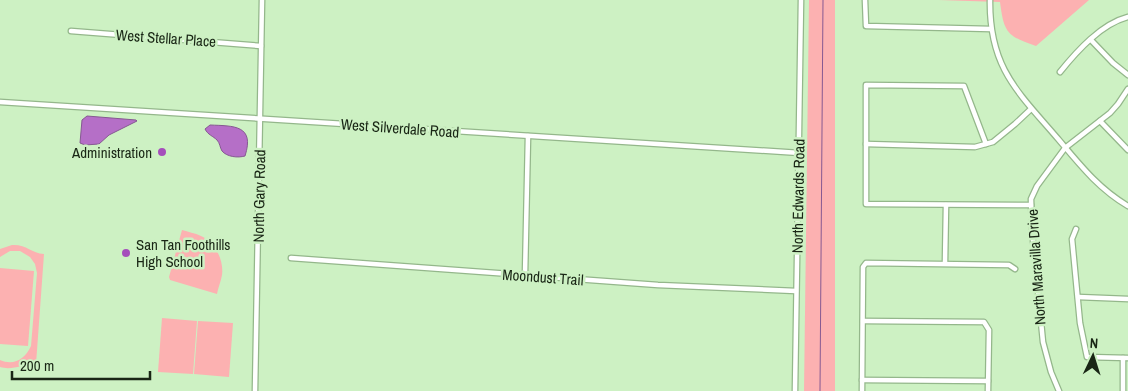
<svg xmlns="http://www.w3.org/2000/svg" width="1128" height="391" font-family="'Archivo Narrow',sans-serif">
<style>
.green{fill:#fcb1b1}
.water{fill:#b56fc7;stroke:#865992}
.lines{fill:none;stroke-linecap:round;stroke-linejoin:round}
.stream{stroke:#865992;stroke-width:1}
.minor-casing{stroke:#94b78b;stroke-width:7}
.minor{stroke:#fff;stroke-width:4.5}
.poi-dot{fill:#a54ebb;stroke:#cdf1c3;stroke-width:2}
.labels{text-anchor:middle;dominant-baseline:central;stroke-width:5;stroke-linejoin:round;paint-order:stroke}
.street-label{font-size:15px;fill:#192615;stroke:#cdf1c3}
.poi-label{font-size:15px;fill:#192615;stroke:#cdf1c3;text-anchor:end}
</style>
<rect width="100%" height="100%" fill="#cdf1c3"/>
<g class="green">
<polygon points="809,0 835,0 835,391 804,391"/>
<path d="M939,0H1089L1036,46C1007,36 1004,33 1000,2Z"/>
<path d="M182,230C188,232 195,233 201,236C215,242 224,260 222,275C221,281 218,288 217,294L170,280L169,277Z"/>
<path d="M12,245C26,244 31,253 44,254L36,364C23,363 14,371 0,367V360C14,366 25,359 31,346L37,273L35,264L30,257L20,251H10L0,257V249Z"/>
<polygon points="0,268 34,271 28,346 0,344"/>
<polygon points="162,318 197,321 193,374 158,372"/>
<polygon points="198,321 233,323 229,377 194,374"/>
</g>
<g class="water">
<polygon points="87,116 136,120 137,121 109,135 99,144 85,145 80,143 82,120"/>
<path d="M210,125C234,126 255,125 245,156C238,158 227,157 222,151C220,148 220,143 217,140C213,136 208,135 205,129Z"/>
</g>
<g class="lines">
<polyline class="stream" points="820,391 823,0"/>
<defs>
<g id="minor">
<polyline points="865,0 866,26 991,29"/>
<path d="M990,0C989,68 1018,92 1059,140C1080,165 1099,189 1128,206"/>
<polyline points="71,31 261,46"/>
<polyline points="1091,40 1113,63 1128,75"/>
<path d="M1060,72C1077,51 1101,24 1128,17"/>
<polyline points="0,102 800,153"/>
<polyline points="1100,121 1128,150"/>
<polyline points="866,144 975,147 993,142 1015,124 1031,109"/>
<polyline points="986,144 964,86 866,85 866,204 1031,205"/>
<polyline points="1076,229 1072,239 1080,323 1087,357 1128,358"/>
<polyline points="291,258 658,285 796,291"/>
<polyline points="945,263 946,205"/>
<polyline points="525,275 528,136"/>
<polyline points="1078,297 1128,299"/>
<polyline points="863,321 984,322 989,330 988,391"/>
<polyline points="862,380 988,381"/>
<polyline points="255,391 262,0"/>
<polyline points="795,391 801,0"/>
<polyline points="862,391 863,267 866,263 1009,265 1015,269"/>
<polyline points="1059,391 1051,372 1043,342 1032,230 1031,199 1037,186 1065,148 1110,113 1118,104 1128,89"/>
<polyline points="1123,391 1123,358"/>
</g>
</defs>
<use href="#minor" class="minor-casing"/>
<use href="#minor" class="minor"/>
</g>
<g class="poi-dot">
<circle cx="162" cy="152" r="5"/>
<circle cx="126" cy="253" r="5"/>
</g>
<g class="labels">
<g class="street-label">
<text transform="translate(166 38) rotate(4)">West Stellar Place</text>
<text transform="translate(400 128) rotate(4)">West Silverdale Road</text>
<text transform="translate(259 196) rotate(-89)">North Gary Road</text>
<text transform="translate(798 196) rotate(-89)">North Edwards Road</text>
<text transform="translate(1036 267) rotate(-94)">North Maravilla Drive</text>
<text transform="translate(543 277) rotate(4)">Moondust Trail</text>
</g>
<g class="poi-label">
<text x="152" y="152">Administration</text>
<text x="136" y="244" text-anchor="start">San Tan Foothills<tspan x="136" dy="17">High School</tspan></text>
</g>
</g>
<g transform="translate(1093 356) rotate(4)" stroke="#cdf1c3" stroke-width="4" paint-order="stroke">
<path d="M0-4L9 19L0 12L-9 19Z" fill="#192615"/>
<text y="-8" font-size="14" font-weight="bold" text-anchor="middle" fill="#192615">N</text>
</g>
<path d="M12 371v8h138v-8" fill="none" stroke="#192615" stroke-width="2.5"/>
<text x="20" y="371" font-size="15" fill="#192615" stroke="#cdf1c3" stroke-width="4" paint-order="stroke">200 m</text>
</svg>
